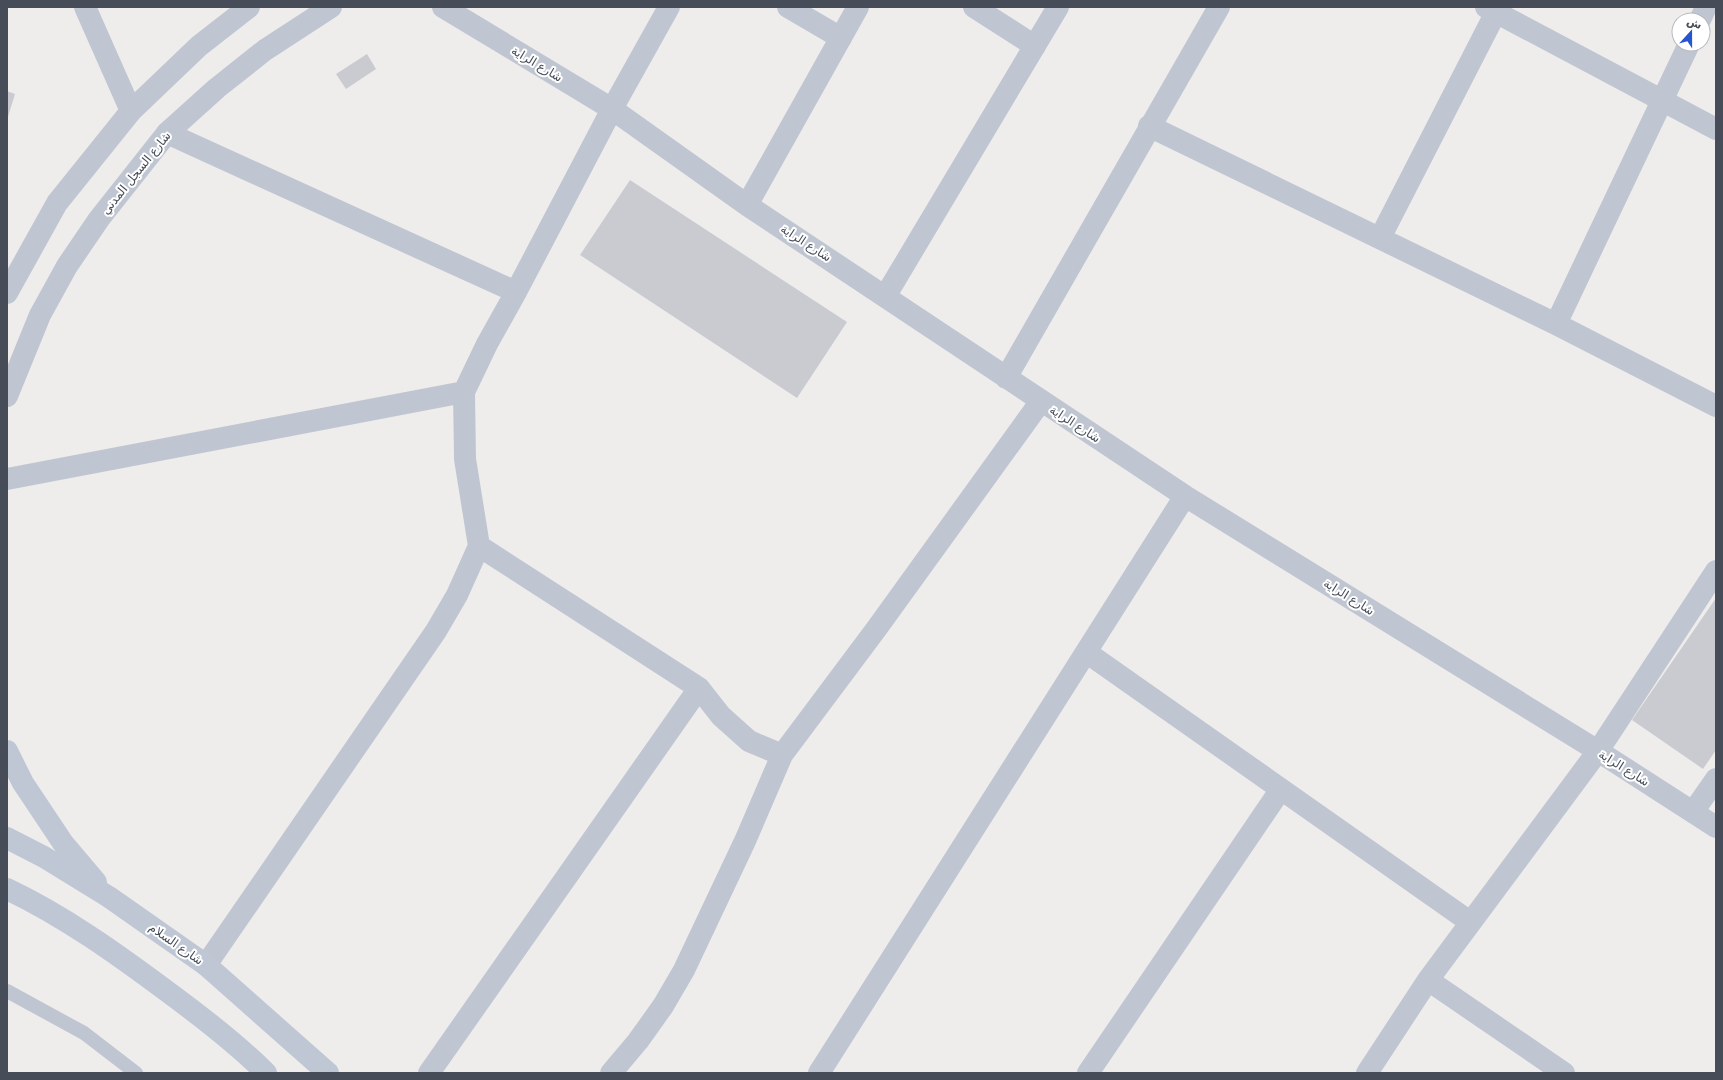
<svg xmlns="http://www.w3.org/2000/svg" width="1723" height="1080" font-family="'DejaVu Sans',Cairo,sans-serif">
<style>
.building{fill:#cacbd1}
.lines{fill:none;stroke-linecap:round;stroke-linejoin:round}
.service{stroke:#c0c6d1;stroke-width:14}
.minor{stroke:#c0c6d1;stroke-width:22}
.tertiary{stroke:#c0c6d1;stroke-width:22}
.secondary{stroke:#c0c7d4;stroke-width:22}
.labels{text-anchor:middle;stroke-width:4;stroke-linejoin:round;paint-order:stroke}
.street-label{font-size:12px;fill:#464d58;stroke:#fff}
</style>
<rect width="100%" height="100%" fill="#efedec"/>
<!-- building -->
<path class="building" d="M367 54 376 69 346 89 336 74Z
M7 91 15 94 7 120Z
M630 180 847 322 797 398 580 255Z
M1716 598V750L1703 769 1632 720Z"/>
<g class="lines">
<!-- service -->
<path class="service" d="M7 991 84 1033 136 1073"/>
<!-- minor -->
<path class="minor" d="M85 7 131 111
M443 7 612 109 747 205 1185 496 1598 751 1716 827
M788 7 841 38
M974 7 1035 46
M1486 7 1716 129
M1700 20 1706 7
M1149 126 1556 324 1716 406
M167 133 516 292
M747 205 858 7
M1380 238 1496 12
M886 295 1058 7
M1556 324 1689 44
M1006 378 1219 7
M7 479 464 392
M479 546 699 688 721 716 749 741 782 755
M1086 652 1470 922
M1693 812 1716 779
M206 965 436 631 457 595 479 546 465 459 464 392 487 344 516 292 612 109 669 7
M1428 980 1564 1073
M429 1073 699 688
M611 1073 638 1041 663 1006 684 970 745 841 782 755 877 628 1041 401
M819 1073 1185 496
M1088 1073 1281 789
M1367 1073 1428 980 1598 751 1716 571"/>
<!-- tertiary -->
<path class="tertiary" d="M7 293 57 203 131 111 199 46 249 7
M7 396 40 315 67 266 99 219 167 133 217 88 265 50 331 7"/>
<!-- secondary -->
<path class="secondary" d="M7 751 23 783 63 843 96 882
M7 838 44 857 109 897 206 965 328 1073
M7 889C64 916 117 954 168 992 202 1017 236 1043 266 1073"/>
</g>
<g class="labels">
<!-- street labels -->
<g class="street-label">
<text transform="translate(537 64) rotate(31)" y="4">شارع الراية</text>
<text transform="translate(136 173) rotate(-51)" y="4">شارع السجل المدني</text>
<text transform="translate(806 243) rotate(33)" y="4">شارع الراية</text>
<text transform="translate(1075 424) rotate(33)" y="4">شارع الراية</text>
<text transform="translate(1349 597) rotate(32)" y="4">شارع الراية</text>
<text transform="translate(1624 768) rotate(32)" y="4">شارع الراية</text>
<text transform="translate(176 944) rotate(35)" y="4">شارع السلام</text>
</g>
</g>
<!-- border -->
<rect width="1723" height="1080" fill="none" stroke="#464d58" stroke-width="16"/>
<!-- north arrow -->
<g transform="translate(1691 32) rotate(21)"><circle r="19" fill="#ffffff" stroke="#b5b8bc"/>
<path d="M0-3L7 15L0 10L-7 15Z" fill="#2655cf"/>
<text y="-6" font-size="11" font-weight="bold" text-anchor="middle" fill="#464d58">ش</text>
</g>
</svg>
